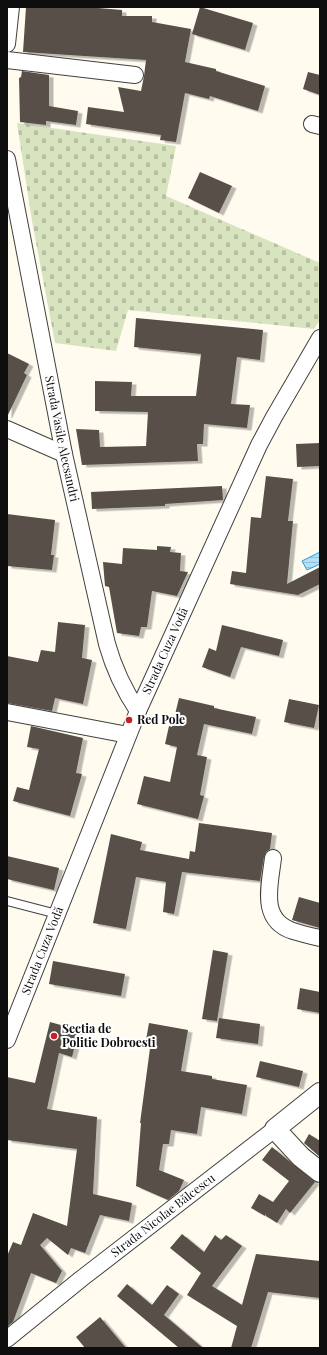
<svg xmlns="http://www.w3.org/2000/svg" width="327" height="1355" font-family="'Playfair Display',serif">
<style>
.cemetery{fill:url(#cemetery-stones)}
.water{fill:url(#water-rules);stroke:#3498d5}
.building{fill:#584f4a;filter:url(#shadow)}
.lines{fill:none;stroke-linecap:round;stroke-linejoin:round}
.service-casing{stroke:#414141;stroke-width:10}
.minor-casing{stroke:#414141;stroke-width:18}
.tertiary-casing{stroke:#414141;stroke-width:22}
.service{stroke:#fff;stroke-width:8}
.minor{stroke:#fff;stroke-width:16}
.tertiary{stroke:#fff;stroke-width:20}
.poi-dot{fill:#c71e29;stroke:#fff;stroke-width:1.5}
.labels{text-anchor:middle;stroke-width:4;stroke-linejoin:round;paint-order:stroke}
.street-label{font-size:12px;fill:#0e0e0e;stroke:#fff}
.poi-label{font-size:12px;font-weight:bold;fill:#0e0e0e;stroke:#fff;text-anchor:start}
</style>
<defs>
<pattern id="cemetery-stones" width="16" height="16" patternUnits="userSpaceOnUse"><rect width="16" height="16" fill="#d8e3bf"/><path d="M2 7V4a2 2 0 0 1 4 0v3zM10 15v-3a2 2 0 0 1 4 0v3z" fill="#b8c2a3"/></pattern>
<pattern id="water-rules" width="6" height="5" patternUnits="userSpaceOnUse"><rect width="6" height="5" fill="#b1e0fa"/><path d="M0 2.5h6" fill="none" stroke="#97bfd5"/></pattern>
<filter id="shadow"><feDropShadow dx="4.5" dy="2.5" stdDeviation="0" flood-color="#0004"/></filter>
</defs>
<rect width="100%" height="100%" fill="#fffcef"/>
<!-- cemetery -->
<path class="cemetery" d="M17 123 176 146 166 196 320 263V320L314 329 128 310 116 351 55 343 32 221Z"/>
<!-- water -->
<path class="water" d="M320 552V564L307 570 302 561Z"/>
<!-- building -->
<path class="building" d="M26 7H86L122 10V16H152V22L191 29 185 62 216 69V71L265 86 258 111 210 96 209 99 185 93 176 142 160 140 161 135 86 124 88 107 124 112 118 87 141 91 144 76 146 60 23 52Z
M200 7 253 23 245 50 192 34Z
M22 71 49 75V106L78 111 76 125 46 121V125L20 122 19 78 21 77Z
M308 72 320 75V95L303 89Z
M200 172 232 186 219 213 188 198Z
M136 318 263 330 260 360 237 357 231 404 250 405 247 428 204 424 203 444H197L198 461 82 465 76 429 99 430 100 447 146 446 148 412 95 411V381L132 382 131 396H196L201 354 134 347Z
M7 353 29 364 24 373 27 375 7 417Z
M320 443V466L297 467 296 444Z
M266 476 293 479 288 521H293L287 584 320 567V584L298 595 230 584 232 571 246 573 251 517 261 518Z
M222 486 223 500 165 504V506L92 509 91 492Z
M7 514 55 520 51 555H54L52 570 7 566Z
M157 546 171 547 170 552 181 553 180 571 188 572 177 596 152 591 147 627H141L139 636 117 633 109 587 105 586 103 562 122 564 123 548 157 550Z
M58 622 85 625 82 658 92 660 83 704 55 698 52 711 7 703V656L38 662 41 650 55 652Z
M222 625 283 640 279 656 241 647 230 677 202 667 209 648 216 651Z
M179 698 214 706V708L256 717 252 734 204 724 197 755 207 757 200 795 204 796 198 819 137 804 144 776 170 782 177 747 165 744 169 726 172 727Z
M289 699 319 705 314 728 284 722Z
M31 726 83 738 76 773 82 774 70 816 13 801 17 787 29 790 39 749 27 747Z
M199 823 272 833 270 849 266 852 264 857 260 881 182 872 174 914 163 912 166 882 136 877 126 929 93 923 111 834 142 842 140 850 189 859 190 851 195 852Z
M7 856 59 868 54 890 7 879Z
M299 897 320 903V928L292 920Z
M213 950 228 953 217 1021 202 1019Z
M53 961 125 974 121 996 49 984Z
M300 988 320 992V1013L297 1009Z
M219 1018 260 1024 258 1044 216 1038Z
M50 1022 79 1030 72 1057 59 1053 47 1109 97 1117 93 1194 132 1203 129 1221 100 1215 85 1253 71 1248 68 1255 47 1238 40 1245 62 1271 56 1283 31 1273 13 1322 7 1327V1256L13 1242 21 1245 33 1213 67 1226 77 1149 7 1140V1077L35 1083Z
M149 1023 188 1030 181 1071 212 1076V1079L247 1085 242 1114 201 1107 197 1134 171 1130 169 1144H163L159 1170 184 1180 179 1191 168 1200 136 1186 141 1123H140L151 1041 146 1040Z
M260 1061 303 1071 299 1087 256 1077Z
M309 1134 320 1141V1157L304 1143Z
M272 1147 315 1182 290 1213 286 1209 277 1223 266 1216V1214L265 1216 251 1208 259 1194 273 1202 289 1181 262 1160Z
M182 1234 204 1252 215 1235 221 1240 226 1235 242 1246 212 1286 242 1305 256 1254 320 1261V1298L268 1292 251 1348H231L237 1326 187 1295 201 1273 170 1248Z
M127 1284 152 1305 167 1285 179 1294 164 1315 203 1348H179L117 1296Z
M100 1317 126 1348H85L76 1337Z"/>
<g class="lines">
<defs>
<path id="service" d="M7 901 57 914"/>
<g id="minor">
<path d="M7 44 11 7"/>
<path d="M7 60 135 75"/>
<path d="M312 124 320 126"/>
<path id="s1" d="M7 159 64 454 107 644C114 669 124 690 138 711"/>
<path d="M7 429 64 454"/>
<path d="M7 712 128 735"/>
<path d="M273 858C270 885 259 920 293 931 302 934 311 936 320 938"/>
<path id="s2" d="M7 1040 138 711 259 445 274 417 320 338"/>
<path id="s3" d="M7 1339 81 1279 275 1129"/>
</g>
<path id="tertiary" d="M320 1093 275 1129 301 1157 320 1172"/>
</defs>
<!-- service casing -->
<use href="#service" class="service-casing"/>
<!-- minor casing -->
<use href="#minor" class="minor-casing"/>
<!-- tertiary casing -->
<use href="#tertiary" class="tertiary-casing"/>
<!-- service -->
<use href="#service" class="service"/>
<!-- minor -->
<use href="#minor" class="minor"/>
<!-- tertiary -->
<use href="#tertiary" class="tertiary"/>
</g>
<!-- markers -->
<g class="poi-dot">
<circle cx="129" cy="720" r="4"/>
<circle cx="54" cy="1036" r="4"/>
</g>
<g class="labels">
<!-- street labels -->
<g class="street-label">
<text dy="4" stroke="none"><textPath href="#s1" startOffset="285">Strada Vasile Alecsandri</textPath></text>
<text dy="4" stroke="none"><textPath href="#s2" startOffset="420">Strada Cuza Vodă</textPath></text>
<text dy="4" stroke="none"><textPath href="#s2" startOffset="96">Strada Cuza Vodă</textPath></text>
<text dy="4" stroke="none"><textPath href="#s3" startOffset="199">Strada Nicolae Bălcescu</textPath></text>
</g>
<!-- poi labels -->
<g class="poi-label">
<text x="137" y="724">Red Pole</text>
<text x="62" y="1033">Sectia de<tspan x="62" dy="14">Politie Dobroesti</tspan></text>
</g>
</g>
<!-- border -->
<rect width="327" height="1355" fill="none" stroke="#0e0e0e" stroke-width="16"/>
</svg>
